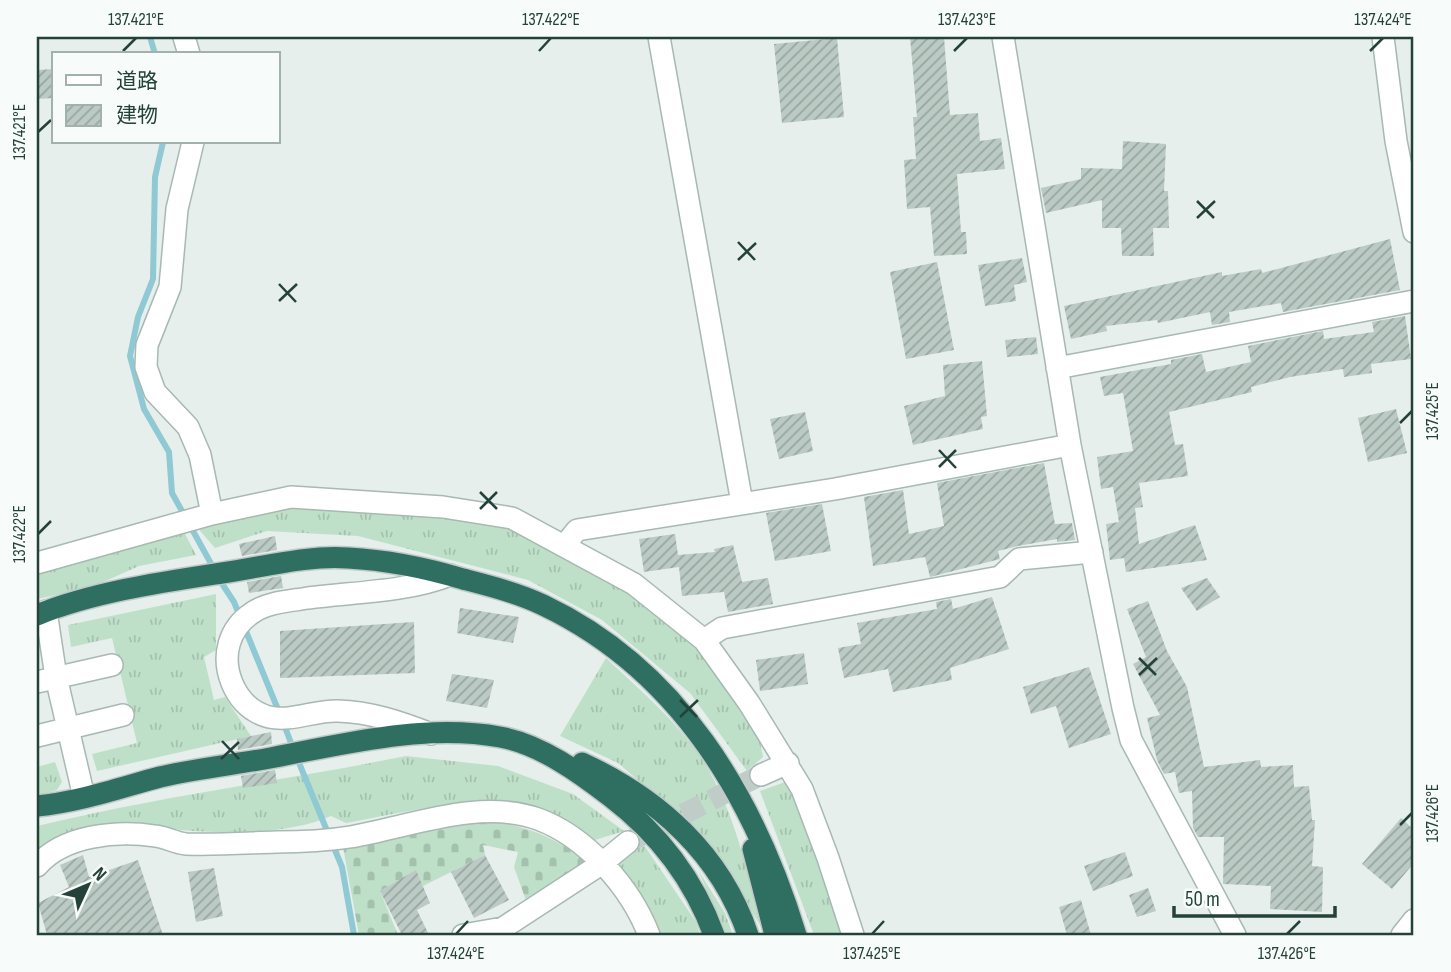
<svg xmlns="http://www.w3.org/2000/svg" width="1451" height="972" font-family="'Sofia Sans Condensed','Noto Sans JP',sans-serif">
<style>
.grass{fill:url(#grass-tufts)}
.cemetery{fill:url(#cemetery-stones)}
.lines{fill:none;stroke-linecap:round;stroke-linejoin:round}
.stream{stroke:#8ec9d4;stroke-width:6}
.building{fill:url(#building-hatch)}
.minor-tunnel{stroke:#bfccc8;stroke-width:21;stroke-dasharray:21 10;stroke-linecap:butt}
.minor-casing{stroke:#a8b8b2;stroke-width:24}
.highway-casing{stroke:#c2cac8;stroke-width:24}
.minor{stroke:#fff;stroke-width:21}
.highway{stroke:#2f6f62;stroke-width:21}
.ticks{fill:none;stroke:#24423a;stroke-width:2.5}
.neatline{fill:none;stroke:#24423a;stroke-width:2.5}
.ticks-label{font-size:18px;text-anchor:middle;fill:#24423a}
</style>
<defs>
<pattern id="grass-tufts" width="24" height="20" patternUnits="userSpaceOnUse" patternTransform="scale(1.75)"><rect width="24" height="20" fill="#bfe0c8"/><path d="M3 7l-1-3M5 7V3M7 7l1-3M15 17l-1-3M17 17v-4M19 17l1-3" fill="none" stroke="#a4c1ad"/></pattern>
<pattern id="cemetery-stones" width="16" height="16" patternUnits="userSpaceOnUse" patternTransform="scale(1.75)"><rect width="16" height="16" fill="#bfe0c8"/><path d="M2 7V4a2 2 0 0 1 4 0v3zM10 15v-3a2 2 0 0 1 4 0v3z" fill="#a4c1ad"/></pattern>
<pattern id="building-hatch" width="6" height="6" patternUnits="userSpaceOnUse" patternTransform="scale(1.75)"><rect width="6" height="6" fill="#bbcac4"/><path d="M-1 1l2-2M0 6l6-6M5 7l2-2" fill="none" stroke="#98a6a0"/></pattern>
</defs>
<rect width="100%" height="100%" fill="#e6efeb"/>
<!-- grass -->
<path class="grass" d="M287 507 394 511 522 530 622 585 689 641 719 674 758 732 763 757 747 771 690 693 602 620 528 580 358 536 267 531 215 548 196 526Z
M183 530 196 555 139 566 90 588 37 599V572Z
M216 594V650L204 657 214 700 225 697 251 736 97 771 92 754 137 743 112 638 71 647 68 625Z
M606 658C636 686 667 713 692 745 731 796 746 864 760 925L717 853 688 823 618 763 560 736Z
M406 756 498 766 573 794 624 831 595 840C521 779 432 808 346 823L331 816C291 834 226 834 181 830 163 828 141 821 122 823 92 827 64 844 37 856V826C159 796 283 781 406 756Z
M55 762 62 782 57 790 37 796V767Z
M788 781 825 868 844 935H814L760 791Z
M642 842 696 922 700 935H659L615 866Z
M698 870 725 913 733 935H727Z"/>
<!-- cemetery -->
<path class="cemetery" d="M476 819C518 823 554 835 587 862L528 906 514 867 518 852 483 845 485 855 423 886 416 871 380 891 398 935H359L343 847Z"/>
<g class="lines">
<!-- stream -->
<path class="stream" d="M150 37 155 54
M163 142 155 177 153 279 138 317 130 356 144 409 169 452 172 493 214 569
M219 579 234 602 279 712
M283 722 293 748
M297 758 342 867 354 935"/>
</g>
<!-- building -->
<path class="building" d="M910 37H944L950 115 978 113 980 141 1001 138 1005 169 957 174 961 232H966L967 254 934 256 930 207 907 209 904 160 916 159 913 117H917Z
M837 38 844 117 782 123 774 44Z
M54 69V98L37 99V70Z
M1123 141 1166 144 1164 191H1168L1169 228H1153L1154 256H1122L1121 228H1102V200L1046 213 1041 188 1081 179V168L1122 169Z
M1390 239 1400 290 1283 312 1281 303 1229 312 1230 322 1212 325 1210 312 1158 323 1157 320 1106 326 1107 331 1071 339 1064 306 1222 272V276L1261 269 1262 273Z
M1022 258 1027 282 1014 285 1016 301 985 306 978 265Z
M937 262 954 350 906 359 890 272Z
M1405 316 1411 359 1371 364 1372 373 1344 377 1343 369 1290 377 1251 387 1252 392 1169 412 1175 445 1183 444 1188 476 1139 483 1143 507 1135 508 1139 544 1195 525 1207 560 1126 572 1124 558 1110 560 1106 524 1119 522 1113 487 1101 489 1097 457 1133 451 1123 393 1104 396 1100 377 1171 364V360L1202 354 1206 372 1251 362 1248 346 1323 331 1324 339 1374 332 1372 322Z
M1036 337 1038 354 1007 357 1005 340Z
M982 361 987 416 981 417 983 429 913 445 904 406 945 396 943 365Z
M1396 409 1407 453 1368 462 1358 418Z
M805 412 813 451 779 459 770 419Z
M1044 463 1055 524 1072 523 1075 540 1057 542V539L1018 546 998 551 1000 559 930 577 925 557 873 566 864 497 903 490 909 534 944 526 937 483Z
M822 504 831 551 775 561 766 513Z
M675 534 678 555 715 552 714 549 733 545 742 582 768 578 773 604 728 612 724 592 682 596 679 567 644 572 639 539Z
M275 536 277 550 242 556 239 544Z
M281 576 283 588 249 593 247 582Z
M1207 578 1220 597 1197 611 1181 588Z
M992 597 1009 649 950 668 952 680 893 692 888 669 844 678 838 648 861 644 857 623 937 609 936 602 951 599 953 609Z
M1148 601 1167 651 1187 687 1204 767 1260 760 1261 767 1293 765 1294 787 1309 786 1312 820H1315L1312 866 1323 867 1322 912 1270 909 1271 886 1223 884 1224 837H1198L1193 828 1192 791 1179 793 1175 772 1164 774 1157 760 1147 718 1160 715 1133 664 1146 657 1127 609Z
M460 608 519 617 513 643 457 633Z
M414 622 415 673 280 678V631Z
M804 653 808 684 760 691 756 660Z
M1089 667 1111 734 1069 748 1056 706 1031 714 1023 687Z
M452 674 494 680 487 708 446 701Z
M271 732 272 744 238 750 237 739Z
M275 770 277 783 243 788 241 776Z
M1401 818 1414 830V863L1392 889 1362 864Z
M1125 852 1133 876 1093 891 1084 866Z
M83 855 89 877 138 860 163 935H47L38 903 69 887 60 865Z
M485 855 509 900 474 918 451 872Z
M214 868 223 916 196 922 188 872Z
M416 870 430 903 417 910 429 935H402L380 891Z
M1148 888 1156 911 1137 917 1129 895Z
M1081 900 1091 935H1067L1059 907Z"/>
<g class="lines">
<!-- minor-tunnel -->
<path class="minor-tunnel" d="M628 842 761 775"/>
<defs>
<path id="minor" d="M184 37 189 54
M659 37 742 503
M1003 37 1070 445 1123 708 1131 740 1235 935
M1383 37 1396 141 1414 232
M193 142 177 209 170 287 147 345 146 367 155 392 188 427 200 455 212 514
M1057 368 1414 301
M564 546 577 530 835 489 1070 445
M37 563 212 514 291 497 443 507 512 518 634 584 704 640 749 703 802 789 828 858 853 935
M46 611 56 677 84 797
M704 640 722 628 1000 577 1019 559 1092 552
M37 682 112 665
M431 734C400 722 371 712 338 711 315 710 292 722 269 717 251 712 239 700 232 683 221 656 229 628 252 613 267 602 291 601 308 598 355 592 407 592 450 575
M37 736 123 715
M761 775 788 763
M37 866C63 835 118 830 155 836 166 837 175 843 186 844 216 845 246 843 276 842 301 842 325 841 350 837 409 827 479 798 538 819 587 837 631 888 649 935
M463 935 503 928 601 864 628 842
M1402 935 1414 920"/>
<path id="highway" d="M37 615C93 592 163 582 222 573 264 567 307 555 348 558 387 560 426 568 463 579 490 586 518 593 543 605 678 669 754 797 796 935
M582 763C658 798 721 854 748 935
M37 806C79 802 119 788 160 777 194 769 230 765 265 759 340 745 423 723 500 737 540 744 580 773 611 797 658 833 694 880 714 935
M753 849 775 935"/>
</defs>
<!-- minor casing -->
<use href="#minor" class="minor-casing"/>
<!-- highway casing -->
<use href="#highway" class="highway-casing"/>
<!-- minor -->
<use href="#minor" class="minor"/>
<!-- highway -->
<use href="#highway" class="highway"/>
</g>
<!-- ticks -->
<path class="ticks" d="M123 51 136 38M539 51 551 38M954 51 967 38M1370 51 1383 38M38 132 51 120M1197 201 1214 218M1197 218 1215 201M738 242 755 260M738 260 756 243M279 284 296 302M279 301 297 284M1400 423 1412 411M939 450 956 468M939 467 956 450M480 492 497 509M480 509 497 492M38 534 51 521M1139 658 1156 675M1139 675 1157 658M680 700 697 717M680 717 698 700M222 741 239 759M221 759 239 742M1400 825 1412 813M456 934 468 921M872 934 884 921M1287 934 1300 921"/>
<!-- border -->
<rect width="1451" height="972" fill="none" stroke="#f7fbf9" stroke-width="77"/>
<!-- legend -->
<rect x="52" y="52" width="228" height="91" fill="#f7fbf9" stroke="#a3b1ad" stroke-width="2"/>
<rect x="66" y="75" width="35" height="10" fill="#ffffff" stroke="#a3b1ad" stroke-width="2"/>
<text x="116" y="88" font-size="21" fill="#24423a">道路</text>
<rect x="66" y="105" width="35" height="21" fill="url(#building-hatch)" stroke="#a3b1ad" stroke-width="2"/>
<text x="116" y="122" font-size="21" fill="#24423a">建物</text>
<!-- north arrow -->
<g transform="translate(88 885) rotate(46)" stroke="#f7fbf9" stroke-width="5" paint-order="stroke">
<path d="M0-5L12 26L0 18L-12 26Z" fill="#24423a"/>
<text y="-10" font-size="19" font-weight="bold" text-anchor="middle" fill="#24423a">N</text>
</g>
<!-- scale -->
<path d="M1174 906v10h161v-10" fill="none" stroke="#24423a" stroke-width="3.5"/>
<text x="1185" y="906" font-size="21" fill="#24423a" stroke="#f7fbf9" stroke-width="5" paint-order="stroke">50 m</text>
<rect x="38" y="38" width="1374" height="896" class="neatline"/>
<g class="ticks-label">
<text x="136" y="25">137.421°E</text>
<text x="551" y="25">137.422°E</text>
<text x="967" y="25">137.423°E</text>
<text x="1383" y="25">137.424°E</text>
<text transform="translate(19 132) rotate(-90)" y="6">137.421°E</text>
<text transform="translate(1432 411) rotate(-90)" y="6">137.425°E</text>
<text transform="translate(19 534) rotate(-90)" y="6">137.422°E</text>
<text transform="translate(1432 813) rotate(-90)" y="6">137.426°E</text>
<text x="456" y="959">137.424°E</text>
<text x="872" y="959">137.425°E</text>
<text x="1287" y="959">137.426°E</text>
</g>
</svg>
